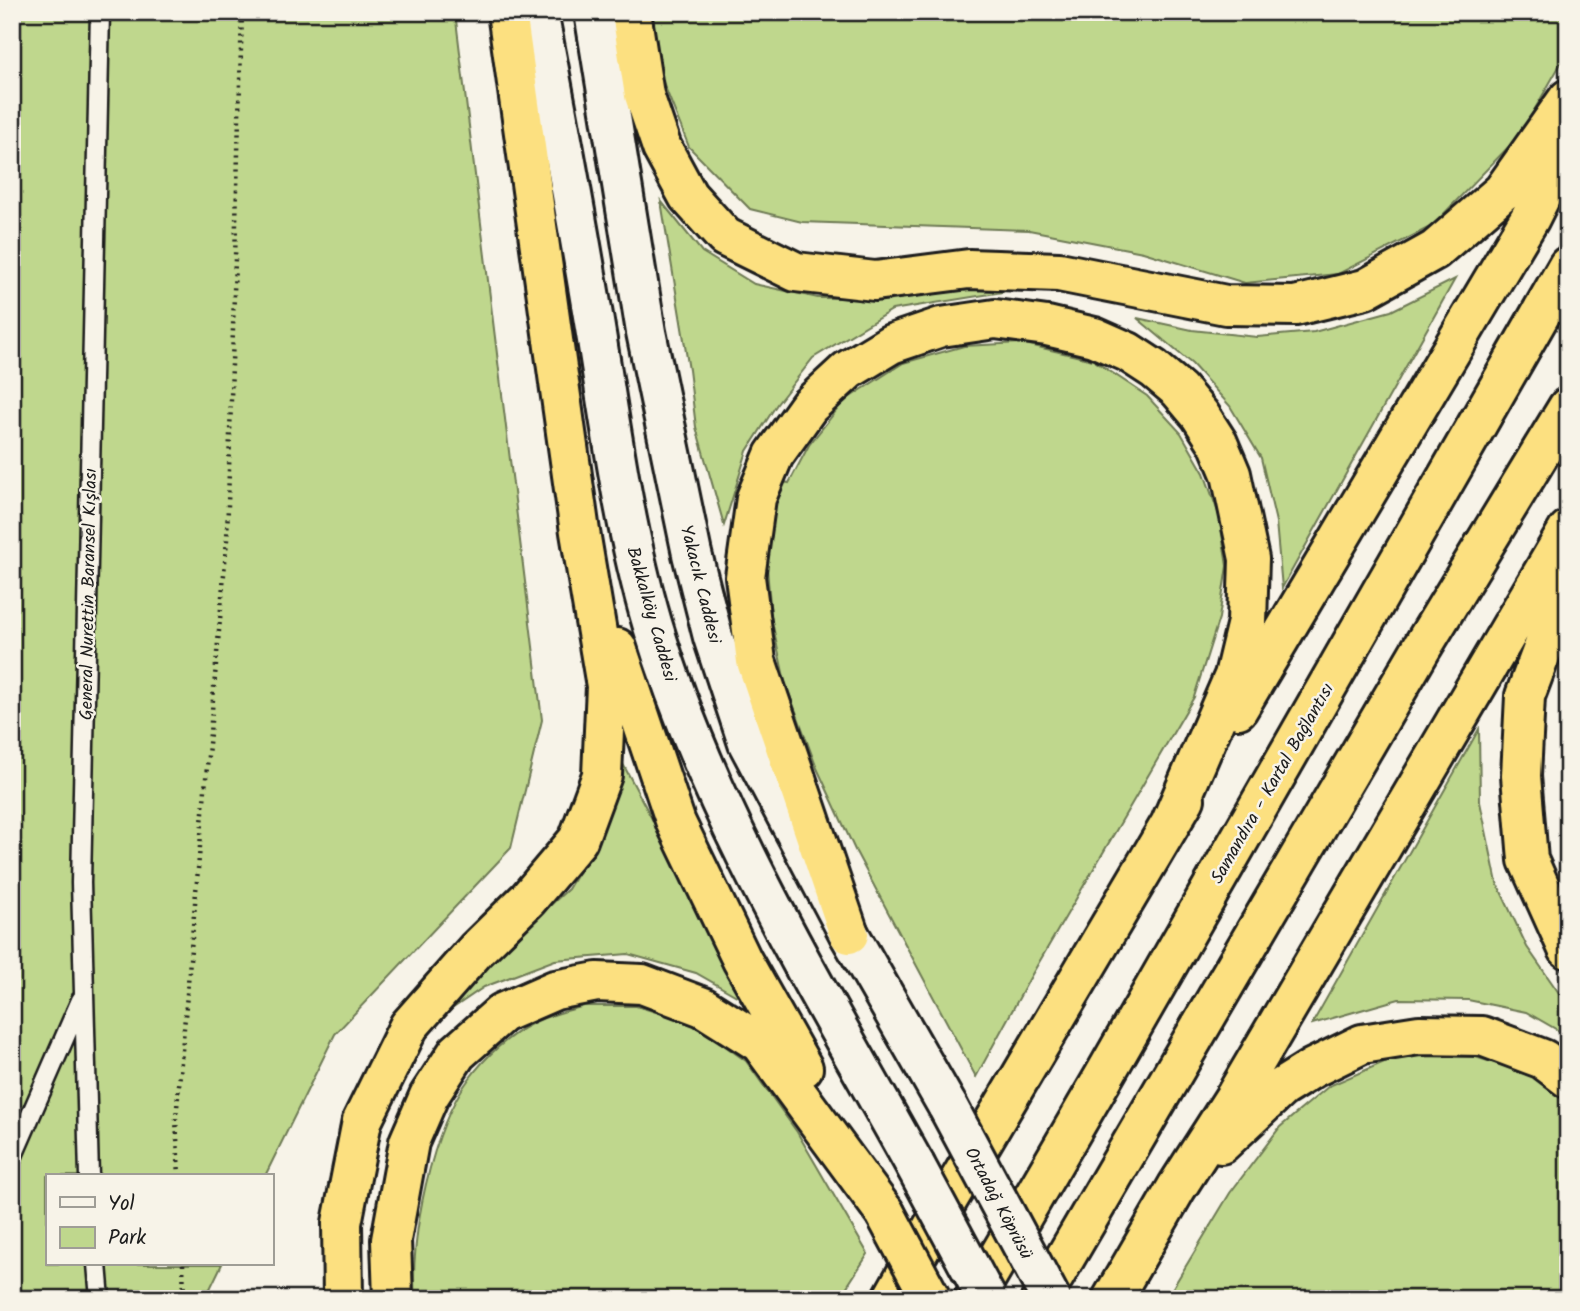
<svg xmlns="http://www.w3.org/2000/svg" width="1580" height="1311" font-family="Kalam,sans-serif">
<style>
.green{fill:#bfd78d;stroke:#6e7a54;stroke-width:2}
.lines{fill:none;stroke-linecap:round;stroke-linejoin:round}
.lane-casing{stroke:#1c1c1c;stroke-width:23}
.secondary-casing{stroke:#1c1c1c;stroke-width:44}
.highway-casing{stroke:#1c1c1c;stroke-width:44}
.path{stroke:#1c1c1c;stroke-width:4.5;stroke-dasharray:2 5;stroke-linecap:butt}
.lane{stroke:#f7f3e8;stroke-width:18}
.secondary{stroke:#f7f3e8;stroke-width:38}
.highway{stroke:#fce080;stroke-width:38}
.secondary-bridge-casing{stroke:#1c1c1c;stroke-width:44;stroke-linecap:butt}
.highway-bridge-casing{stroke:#1c1c1c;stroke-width:44;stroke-linecap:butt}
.secondary-bridge{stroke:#f7f3e8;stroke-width:38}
.highway-bridge{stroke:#fce080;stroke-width:38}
.labels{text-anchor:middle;stroke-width:5;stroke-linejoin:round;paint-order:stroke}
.street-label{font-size:18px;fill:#1c1c1c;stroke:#f7f3e8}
</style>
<rect width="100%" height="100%" fill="#f7f3e8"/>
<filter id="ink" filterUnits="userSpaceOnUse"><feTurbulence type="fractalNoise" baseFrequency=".0143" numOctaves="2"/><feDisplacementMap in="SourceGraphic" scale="14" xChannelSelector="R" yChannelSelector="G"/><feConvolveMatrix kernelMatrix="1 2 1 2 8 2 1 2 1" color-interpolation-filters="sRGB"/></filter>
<g filter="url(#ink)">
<!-- green -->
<path class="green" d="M12 12H455L542 720 511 848 335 1034 265 1176H47V1264H222L205 1299H12Z
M649 12H1568V51L1520 135 1432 226 1338 274 1245 283 1143 252 1029 230 802 222 750 209 689 147 659 72Z
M661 201 702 252 754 284 818 298H887L1002 282 1003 292 892 310 813 358 777 404 747 451 724 525 696 427 689 370Z
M1455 279 1282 588 1276 522 1261 458 1230 406 1192 364 1137 318 1192 330 1257 337 1314 332 1391 311Z
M1021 343 1093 360 1147 396 1181 433 1204 473 1219 515 1227 566 1219 618 1194 697 1031 976 976 1077 855 850 816 766 785 682 771 617 765 543 779 481 789 483 809 445 844 401 903 363 964 346Z
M1479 729 1480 802 1497 883 1527 947 1568 1006V1036L1526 1012 1468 1000 1399 999 1312 1024Z
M623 764 749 1003 696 973 628 954 555 960 484 987 443 1015 477 973 568 889 598 839Z
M584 1006H636L693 1023 746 1061 797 1132 868 1254 839 1299H415C409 1238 432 1128 469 1079 485 1057 509 1035 533 1023 548 1015 568 1011 584 1006Z
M1469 1055 1536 1076 1568 1105V1299H1166L1230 1193 1280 1127 1329 1086 1398 1056Z"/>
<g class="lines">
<defs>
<path id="lane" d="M12 1158 81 1000
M89 1176 81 883 100 12
M97 1264 100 1299"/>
<path id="secondary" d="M538 12C559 121 579 230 597 340 612 435 625 531 652 623 710 816 818 990 915 1165
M594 12 646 332 692 554 713 637 748 743 849 934 948 1107"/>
<path id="highway" d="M631 12 644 95 662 148 688 196 725 237 796 272 875 281 969 269 1059 272 1226 305 1295 306 1365 289 1435 250 1503 191 1568 99
M1568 582 1525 696 1521 776 1528 860 1568 949
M617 648 676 823 742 960 803 1068
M1238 709 1530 218 1568 142
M849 934 756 661 745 577 756 498 774 455 809 406 848 370 891 344 941 327 995 319 1047 326 1094 337 1128 352 1154 369 1179 390 1200 415 1218 443 1231 474 1249 559 1247 622 1234 676 1171 822
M1221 1144 1281 1088 1313 1068 1362 1044 1419 1035 1482 1036 1543 1059 1568 1078
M343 1299 342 1223 362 1121 409 1026 476 950 528 899 578 840 602 775 606 686 580 532 507 12
M393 1299 391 1240 409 1142 429 1096 457 1053 502 1013 555 990 597 982 642 984 703 1007 760 1043 885 1213
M892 1299 949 1198 1185 799
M974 1299 1104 1076 1568 266
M1041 1299 1421 649 1568 407
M1112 1299 1177 1187 1236 1095 1568 530"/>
</defs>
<!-- lane casing -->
<use href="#lane" class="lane-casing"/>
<!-- secondary casing -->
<use href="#secondary" class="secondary-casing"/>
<!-- highway casing -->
<use href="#highway" class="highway-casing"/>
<!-- path -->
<path class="path" d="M179 1176 176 1119 227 540 242 12
M183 1264 184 1299"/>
<!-- lane -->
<use href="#lane" class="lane"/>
<!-- secondary -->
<use href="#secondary" class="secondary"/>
<!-- highway -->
<use href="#highway" class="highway"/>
<defs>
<path id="secondary-bridge" d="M948 1107 1051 1299
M915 1165 987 1299"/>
<path id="highway-bridge" d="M885 1213 931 1299"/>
</defs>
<!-- secondary-bridge casing -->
<use href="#secondary-bridge" class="secondary-bridge-casing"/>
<!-- highway-bridge casing -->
<use href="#highway-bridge" class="highway-bridge-casing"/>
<!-- secondary-bridge -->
<use href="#secondary-bridge" class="secondary-bridge"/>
<!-- highway-bridge -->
<use href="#highway-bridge" class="highway-bridge"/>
</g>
</g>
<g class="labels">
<!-- street labels -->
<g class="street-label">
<text transform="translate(701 584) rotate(76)" y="6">Yakacık Caddesi</text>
<text transform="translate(88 594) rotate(-89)" y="6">General Nurettin Baransel Kışlası</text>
<text transform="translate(652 614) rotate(74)" y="6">Bakkalköy Caddesi</text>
<text transform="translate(1272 783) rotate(-60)" y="6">Samandıra - Kartal Bağlantısı</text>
<text transform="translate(999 1203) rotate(62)" y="6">Ortadağ Köprüsü</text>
</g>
</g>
<!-- margin -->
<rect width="1580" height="1311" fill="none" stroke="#f7f3e8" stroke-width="42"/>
<rect x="21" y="21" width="1538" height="1269" fill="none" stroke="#1c1c1c" stroke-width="2.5" filter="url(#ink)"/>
<!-- legend -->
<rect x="46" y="1174" width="228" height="91" fill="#f7f3e8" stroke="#9f9d96" stroke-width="2"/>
<rect x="60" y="1197" width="35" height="10" fill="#f7f3e8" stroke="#9f9d96" stroke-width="2"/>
<text x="108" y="1210" font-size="21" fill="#1c1c1c">Yol</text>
<rect x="60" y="1227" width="35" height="21" fill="#bfd78d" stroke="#9f9d96" stroke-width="2"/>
<text x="108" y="1244" font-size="21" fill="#1c1c1c">Park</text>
</svg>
